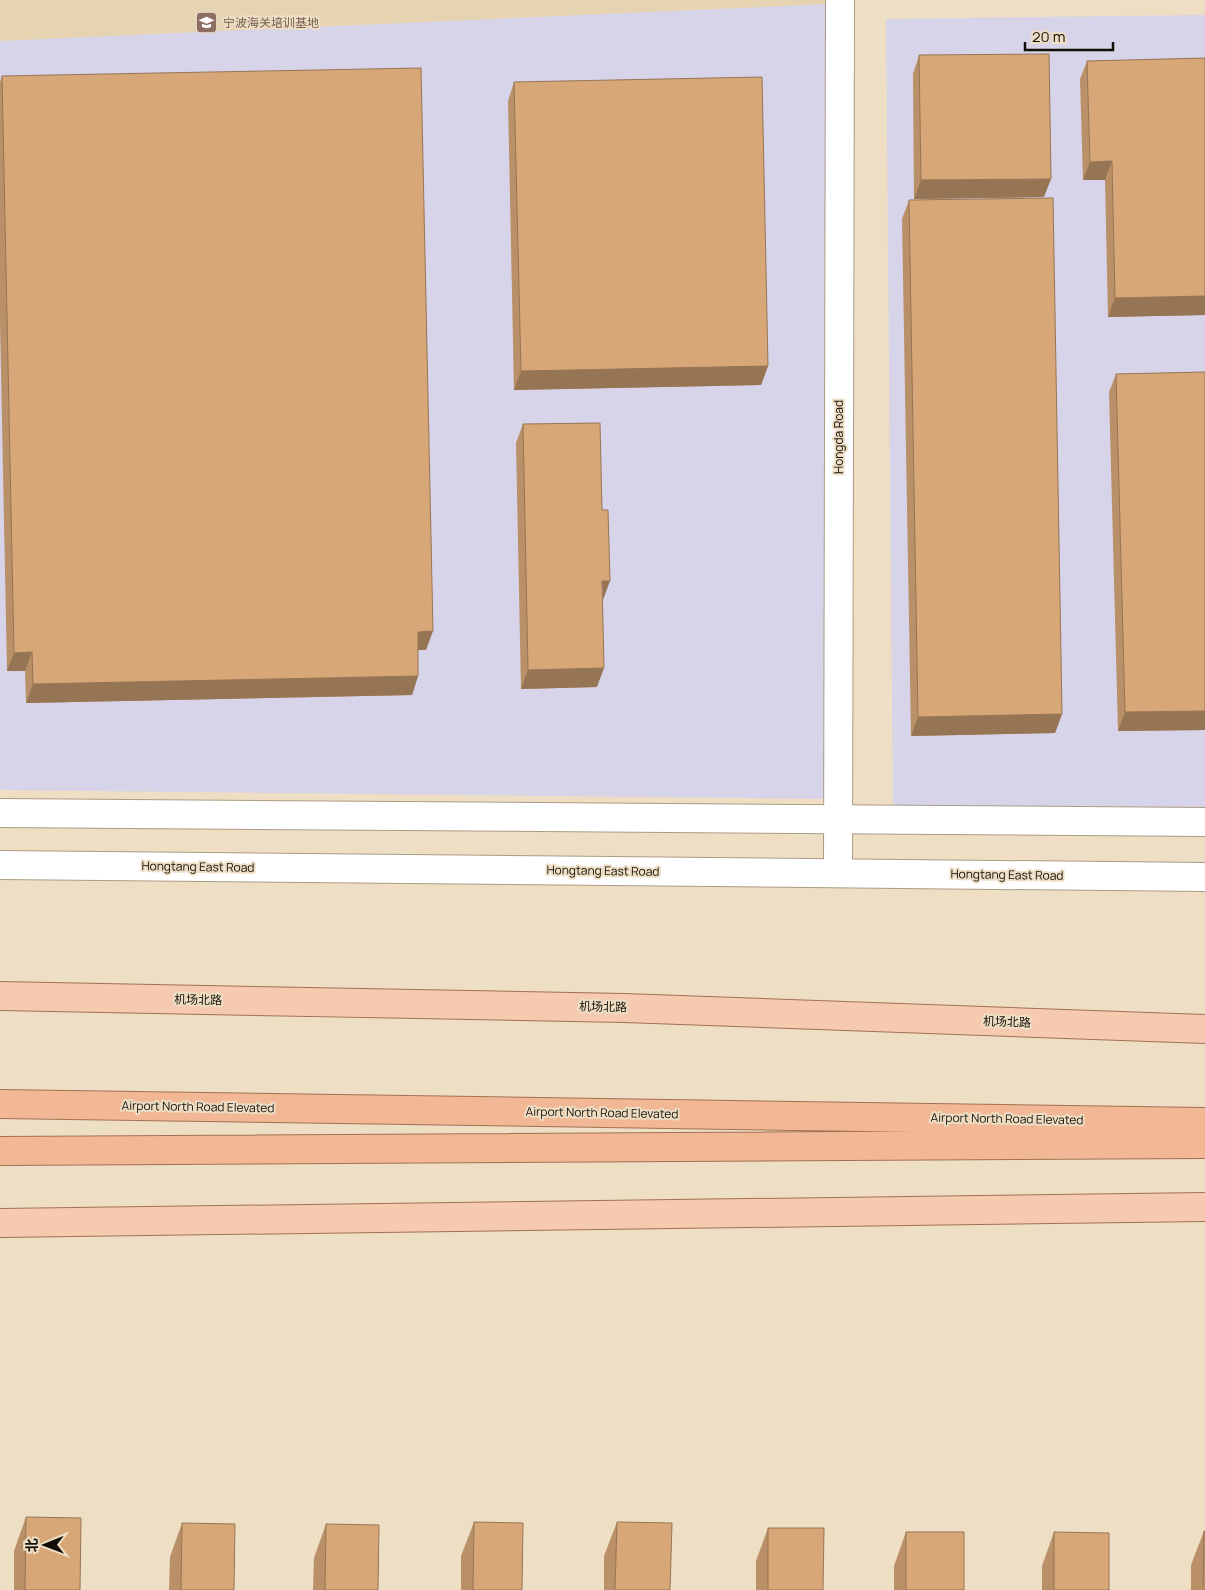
<svg xmlns="http://www.w3.org/2000/svg" width="1205" height="1590" font-family="Manrope,'Noto Sans SC',sans-serif">
<style>
.built{fill:#e5d3b2}
.industrial{fill:#d7d3e9}
.lines{fill:none;stroke-linecap:round;stroke-linejoin:round}
.minor-casing{stroke:#ab9c84;stroke-width:30}
.secondary-casing{stroke:#ab9c84;stroke-width:30}
.primary-casing{stroke:#a27153;stroke-width:30}
.trunk-casing{stroke:#a27153;stroke-width:30}
.minor{stroke:#fff;stroke-width:28}
.secondary{stroke:#fff;stroke-width:28}
.primary{stroke:#f5cab0;stroke-width:28}
.trunk{stroke:#f2b896;stroke-width:28}
.wall{fill:#b99067}
.shaded-wall{fill:#967554}
.building{fill:#d7a778;stroke:#967554}
.labels{text-anchor:middle;stroke-width:4;stroke-linejoin:round;paint-order:stroke}
.education-label{font-size:12px;fill:#785e54;stroke:#eddec4;text-anchor:start}
.street-label{font-size:12px;fill:#130e06;stroke:#eddec4}
</style>
<rect width="100%" height="100%" fill="#eddec4"/>
<!-- built -->
<path class="built" d="M0 0H829V4L0 41Z"/>
<!-- industrial -->
<path class="industrial" d="M829 4 826 799 0 790V41Z
M1205 15V814L893 813 886 19Z"/>
<g class="lines">
<defs>
<path id="minor" d="M838 873 840 0"/>
<path id="secondary" d="M0 813 1205 822
M0 865 1205 877"/>
<path id="primary" d="M0 996 624 1008 1205 1029
M0 1223 1205 1207"/>
<path id="trunk" d="M0 1104 1205 1122
M0 1151 1205 1144"/>
</defs>
<!-- minor casing -->
<use href="#minor" class="minor-casing"/>
<!-- secondary casing -->
<use href="#secondary" class="secondary-casing"/>
<!-- primary casing -->
<use href="#primary" class="primary-casing"/>
<!-- trunk casing -->
<use href="#trunk" class="trunk-casing"/>
<!-- minor -->
<use href="#minor" class="minor"/>
<!-- secondary -->
<use href="#secondary" class="secondary"/>
<!-- primary -->
<use href="#primary" class="primary"/>
<!-- trunk -->
<use href="#trunk" class="trunk"/>
</g>
<!-- wall -->
<path class="wall" d="M919 55 1044 197 914 199 913 74Z
M1205 58V315L1108 317 1105 180H1083L1080 79 1087 61Z
M2 76 426 650H418V676L412 695 26 703 25 671H7L0 322V82Z
M514 82 768 366 761 385 514 390 508 101Z
M909 200 1062 714 1055 733 911 736 902 219Z
M1116 374 1205 730 1118 731 1109 392Z
M523 424 603 600 597 687 521 689 516 443Z
M26 1517 80 1590H14V1551Z
M474 1522 522 1590H461V1556Z
M617 1522 670 1590H604V1556Z
M182 1523 234 1590H169L170 1557Z
M326 1524 378 1590H313L314 1558Z
M768 1528 823 1590H756V1561Z
M1204 1531 1205 1590H1191V1565Z
M906 1532 964 1590H894V1566Z
M1054 1532 1109 1590H1042V1566Z"/>
<!-- shaded-wall -->
<path class="shaded-wall" d="M1112 161 1105 180H1083L1090 162Z
M1051 179 1044 197 914 199 921 180Z
M1205 296V315L1108 317 1115 298Z
M768 366 761 385 514 390 521 371Z
M602 581H610L603 600Z
M433 631 426 650H411L418 632Z
M32 652 25 671H7L14 653Z
M604 668 597 687 521 689 528 670Z
M418 676 412 695 26 703 33 684Z
M1205 711V730L1118 731 1125 712Z
M1062 714 1055 733 911 736 918 717Z"/>
<!-- building -->
<path class="building" d="M1049 54 1051 179 921 180 919 55Z
M1205 58V296L1115 298 1112 161 1090 162 1087 61Z
M421 68 433 631 418 632V676L33 684 32 652 14 653 2 76Z
M762 77 768 366 521 371 514 82Z
M1053 198 1062 714 918 717 909 200Z
M1205 372V711L1125 712 1116 374Z
M600 423 602 510H608L610 581H602L604 668 528 670 523 424Z
M26 1517 81 1518 80 1590H25Z
M474 1522 523 1523 522 1590H473Z
M617 1522 672 1523 670 1590H615Z
M182 1523 235 1524 234 1590H181Z
M326 1524 379 1525 378 1590H325Z
M768 1528H824L823 1590H768Z
M1204 1531H1205V1590H1203Z
M906 1532H964V1590H906Z
M1054 1532 1109 1533V1590H1054Z"/>
<!-- icons -->
<defs>
<symbol id="university-square" viewBox="-11 -11 22 22"><rect x="-9" y="-9" width="18" height="18" rx="4" fill="#8d6e63" stroke="#eddec4"/><path d="M0-5L7-2L0 1L-7-2ZM-4 1L0 2.5L4 1V4Q0 6-4 4Z" fill="#fff"/></symbol>
</defs>
<g fill-rule="evenodd">
<use href="#university-square" x="194" y="10" width="25" height="25"/>
</g>
<g class="labels">
<!-- education labels -->
<g class="education-label">
<text x="223" y="27">宁波海关培训基地</text>
</g>
<!-- street labels -->
<g class="street-label">
<text transform="translate(839 437) rotate(-90)" y="4">Hongda Road</text>
<text transform="translate(198 867) rotate(1)" y="4">Hongtang East Road</text>
<text transform="translate(603 871) rotate(1)" y="4">Hongtang East Road</text>
<text transform="translate(1007 875) rotate(1)" y="4">Hongtang East Road</text>
<text transform="translate(198 1000) rotate(1)" y="4">机场北路</text>
<text transform="translate(603 1007) rotate(1)" y="4">机场北路</text>
<text transform="translate(1007 1022) rotate(2)" y="4">机场北路</text>
<text transform="translate(198 1107) rotate(1)" y="4">Airport North Road Elevated</text>
<text transform="translate(602 1113) rotate(1)" y="4">Airport North Road Elevated</text>
<text transform="translate(1007 1119) rotate(1)" y="4">Airport North Road Elevated</text>
</g>
</g>
<!-- north arrow -->
<g transform="translate(45 1545) rotate(269)" stroke="#eddec4" stroke-width="4" paint-order="stroke">
<path d="M0-4L9 19L0 12L-9 19Z" fill="#130e06"/>
<text y="-8" font-size="14" font-weight="bold" text-anchor="middle" fill="#130e06">北</text>
</g>
<!-- scale -->
<path d="M1025 42v8h88v-8" fill="none" stroke="#130e06" stroke-width="2.5"/>
<text x="1032" y="42" font-size="15" fill="#130e06" stroke="#eddec4" stroke-width="4" paint-order="stroke">20 m</text>
</svg>
